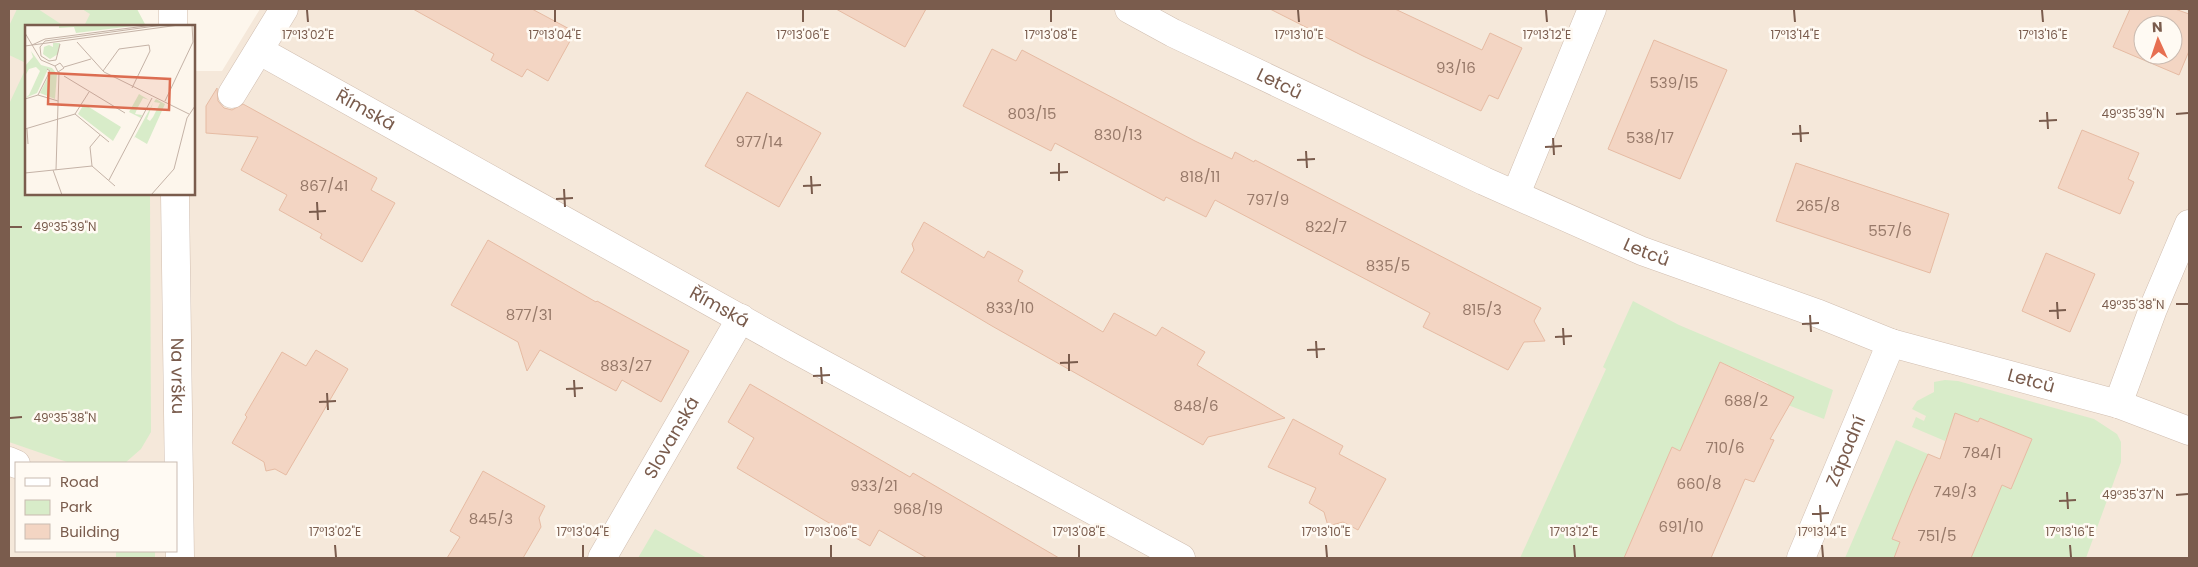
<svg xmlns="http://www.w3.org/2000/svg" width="2198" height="567" font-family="Poppins,sans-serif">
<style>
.residential{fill:#f5e8da;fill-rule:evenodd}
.green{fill:#d8ecc9}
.building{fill:#f3d5c3;stroke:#e6bba3;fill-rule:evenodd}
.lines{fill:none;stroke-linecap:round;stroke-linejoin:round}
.street-casing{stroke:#d1beb0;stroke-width:29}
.street{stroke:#fff;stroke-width:28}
.ticks{fill:none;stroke:#7a5c4d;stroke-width:2}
.labels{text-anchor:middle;stroke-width:5;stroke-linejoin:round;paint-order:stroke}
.number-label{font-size:15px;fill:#987a6a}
.street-label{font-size:18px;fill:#7a5c4d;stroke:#fffaf3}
.inset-road{fill:none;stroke:#c5b3a7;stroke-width:1}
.view{fill:#dc6d51;fill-opacity:0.15;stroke:#dc6d51;stroke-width:2.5}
.inset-edge{fill:none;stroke:#7a5c4d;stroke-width:2.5}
.ticks-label{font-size:12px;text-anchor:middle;fill:#7a5c4d;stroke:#fffaf3;stroke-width:5;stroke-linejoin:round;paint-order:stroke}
</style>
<rect width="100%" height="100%" fill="#fdf6ec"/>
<!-- residential -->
<path class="residential" d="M9 9H112L122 26H26V194H194V71H222L260 9H2189V558H9ZM2143 25H2173V55H2143ZM16 463H176V551H16Z"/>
<!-- green -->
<path class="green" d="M17 9H38L64 26H26V63L9 55V26Z
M82 9H137L146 26H84L90 14Z
M26 68V194H150L151 432 141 449 125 463H70L9 442V104Z
M1633 301 1679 325 1833 390 1824 419 1788 405 1767 385 1768 383 1720 362 1680 451 1672 447 1624 558H1520L1606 369 1603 367Z
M1945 380 1958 381 2094 419 2117 434 2121 442V462L2086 558H1971L2002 485 2011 488 2032 439 1980 418 1978 422 1956 414 1945 441 1912 427 1916 417 1924 421 1926 416 1912 409 1917 401 1934 392V382Z
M1896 440 1928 454 1892 539 1900 542 1894 558H1845Z
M655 529 707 558H638Z
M116 551H155V558H116Z"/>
<!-- building -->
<path class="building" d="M413 9H532L575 32 548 81 527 69 522 77 491 60 494 54Z
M836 9H926L905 47Z
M1270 9H1395L1482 50 1490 33 1522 48 1498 99 1489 95 1481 111 1363 56Z
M2130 9H2175L2189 14V51L2179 75 2113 47ZM2143 25H2173V55H2143Z
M1654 40 1727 70 1680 179 1608 149Z
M992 49 1016 61 1022 50 1195 141 1232 159 1235 152 1254 162 1255 160 1541 308 1534 321 1545 341 1524 342 1508 370 1423 327 1430 313 1215 200 1206 217 1166 197 1164 201 1055 143 1051 151 963 106Z
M217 88 218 101 224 108 232 110 243 104 377 178 371 190 395 203 362 262 320 238 322 234 279 210 287 195 241 170 258 137 206 133V106Z
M747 92 821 133 779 207 705 166Z
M2082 130 2139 153 2128 179 2134 182 2120 214 2058 188Z
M1796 163 1949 214 1930 273 1776 221Z
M924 222 984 258 988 251 1023 271 1018 281 1103 332 1114 313 1156 336 1162 327 1205 352 1197 365 1285 418 1208 437 1203 445 992 326 901 272 914 250 912 244Z
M488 240 596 302 597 301 689 351 661 402 622 380 616 391 540 350 527 371 518 342 451 305Z
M2046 253 2095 274 2070 332 2022 311Z
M316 350 348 369 286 475 275 469 266 471 264 462 232 443 247 417 245 415 282 352 306 366Z
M1720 362 1794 397 1770 439 1774 440 1754 482 1745 479 1711 558H1624L1672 447 1680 451Z
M750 384 910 477 913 473 1059 558H927L879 530 870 546 824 520 737 468 754 438 728 422Z
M1955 413 1978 422 1980 418 2032 439 2011 489 2002 485 1971 558H1894L1900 542 1892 539 1911 493 1928 454 1940 459Z
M1293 419 1343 446 1339 454 1386 479 1358 530 1343 522 1328 526 1324 512 1309 503 1316 488 1268 467Z
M483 471 545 506 539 518 541 527 523 558H447L460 537 450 531Z"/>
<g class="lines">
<defs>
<g id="street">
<path d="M173 9V26"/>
<path id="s1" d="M1129 9 1173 33 1484 181 1642 251 1819 314 1891 343 2118 404 2189 431"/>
<path id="s2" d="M260 51 793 348 1181 558"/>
<path d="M232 94 284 9"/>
<path id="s3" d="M175 194 180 558"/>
<path d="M1516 194 1592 9"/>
<path d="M2118 404 2153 309 2189 224"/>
<path d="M9 461 16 464"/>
<path id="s4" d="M602 558 741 318"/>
<path id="s5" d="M1801 558 1891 343"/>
</g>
</defs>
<!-- street casing -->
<use href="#street" class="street-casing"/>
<!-- street -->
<use href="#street" class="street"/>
</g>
<!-- ticks -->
<path class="ticks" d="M307 10 308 22M555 10V22M803 10V22M1051 10V22M1298 10 1299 22M1546 10 1547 22M1794 10 1795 22M2042 10 2043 22M2047 112 2048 129M2176 114 2188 113M2039 121 2057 120M1800 125 1801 142M1792 134 1809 133M1553 138 1554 155M1545 147 1562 146M1306 151 1307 168M1297 160 1315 159M1059 163V181M1050 173 1068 172M811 176 812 194M803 186 821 185M564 189 565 207M556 199 573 198M317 202 318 220M309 212 326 211M10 227H22M2057 302 2058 319M2176 304H2188M2049 311 2066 310M1810 315 1811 332M1802 324 1819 323M1563 328 1564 345M1555 337 1572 336M1316 341 1317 358M1307 350 1325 349M1069 354V371M1060 363 1078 362M821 367 822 384M813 376 830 375M574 380 575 397M566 389 583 388M327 393 328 410M319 402 336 401M10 418 22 417M2067 492 2068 509M2176 495 2188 494M2059 501 2076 500M1820 505 1821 522M1812 514 1829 513M335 545 336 557M583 545V557M831 545V557M1079 545V557M1326 545 1327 557M1574 545 1575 557M1822 545 1823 557M2070 545 2071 557"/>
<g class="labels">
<!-- number labels -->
<g class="number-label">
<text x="1456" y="73">93/16</text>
<text x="1674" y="88">539/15</text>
<text x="1032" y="119">803/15</text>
<text x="1118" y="140">830/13</text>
<text x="1650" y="143">538/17</text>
<text x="759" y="147">977/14</text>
<text x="1200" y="182">818/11</text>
<text x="324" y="191">867/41</text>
<text x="1268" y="205">797/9</text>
<text x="1818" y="211">265/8</text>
<text x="1326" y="232">822/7</text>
<text x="1890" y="236">557/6</text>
<text x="1388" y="271">835/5</text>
<text x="1010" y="313">833/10</text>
<text x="1482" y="315">815/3</text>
<text x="529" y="320">877/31</text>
<text x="626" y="371">883/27</text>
<text x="1746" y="406">688/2</text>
<text x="1196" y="411">848/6</text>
<text x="1725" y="453">710/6</text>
<text x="1982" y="458">784/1</text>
<text x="1699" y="489">660/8</text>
<text x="874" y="491">933/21</text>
<text x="1955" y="497">749/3</text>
<text x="918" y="514">968/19</text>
<text x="491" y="524">845/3</text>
<text x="1681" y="532">691/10</text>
<text x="1937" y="541">751/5</text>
</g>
<!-- street labels -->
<g class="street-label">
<text dy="6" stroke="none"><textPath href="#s1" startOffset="168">Letců</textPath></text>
<text dy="6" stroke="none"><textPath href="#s2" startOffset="121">Římská</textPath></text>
<text dy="6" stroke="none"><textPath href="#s1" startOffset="572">Letců</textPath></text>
<text dy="6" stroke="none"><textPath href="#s2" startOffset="526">Římská</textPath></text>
<text dy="6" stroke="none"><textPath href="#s3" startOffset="182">Na vršku</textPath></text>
<text dy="6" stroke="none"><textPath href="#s1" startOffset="978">Letců</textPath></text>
<text dy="6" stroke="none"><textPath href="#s4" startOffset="139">Slovanská</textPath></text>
<text dy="6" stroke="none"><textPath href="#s5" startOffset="116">Západní</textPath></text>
</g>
</g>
<!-- overview -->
<g transform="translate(25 25)">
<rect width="170" height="170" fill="#fdf6ec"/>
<path d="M34 0H116L51 8 49 2 34 3ZM28 18H35L33 29 25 34 18 29 19 22 16 23 24 20 28 22ZM6 26 16 40 27 43 32 49 30 74 15 68 25 48 29 49 23 44 12 68 0 73 4 70 15 46 11 42 4 44 0 51V41L8 32ZM114 69 124 75 118 73 112 84 110 89 117 90 116 93 104 87ZM131 74 140 79 122 119 110 112 108 115 128 78 122 94 125 96 128 92 135 78 129 77ZM59 79 96 102 88 116 53 89Z" fill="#d8ecc9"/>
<path class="inset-road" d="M0 8 16 35 30 41 33 47 39 43 35 38 30 41M52 17 79 47 164 89M35 19 31 35 24 36 16 31 15 22 20 16 138 0M7 20 20 14 128 0M0 21 154 0M39 42 66 34M78 46 94 24 124 20 125 26 107 63M39 51 100 88M13 70 25 46 22 44M0 74 13 70 33 76M140 76 168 17 167 0M50 89 64 67M0 104 50 89 84 117M2 104 3 119M67 141 65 122 75 110M67 141 90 161M28 145 37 170M31 145 34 47M0 148 67 141M84 155 127 73M126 170 149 144 162 93 170 81"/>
<path class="view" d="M24 48 145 54 144 85 23 79Z"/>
<rect width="170" height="170" class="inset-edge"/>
</g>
<g class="ticks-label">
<text x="308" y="39">17°13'02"E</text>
<text x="555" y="39">17°13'04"E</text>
<text x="803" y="39">17°13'06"E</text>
<text x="1051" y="39">17°13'08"E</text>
<text x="1299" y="39">17°13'10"E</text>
<text x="1547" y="39">17°13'12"E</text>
<text x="1795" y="39">17°13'14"E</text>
<text x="2043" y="39">17°13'16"E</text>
<text x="2133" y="118">49°35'39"N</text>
<text x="65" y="231">49°35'39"N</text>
<text x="2133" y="309">49°35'38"N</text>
<text x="65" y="422">49°35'38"N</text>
<text x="2133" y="499">49°35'37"N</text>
<text x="335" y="536">17°13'02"E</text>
<text x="583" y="536">17°13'04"E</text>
<text x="831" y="536">17°13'06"E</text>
<text x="1079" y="536">17°13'08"E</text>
<text x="1326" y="536">17°13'10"E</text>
<text x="1574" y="536">17°13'12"E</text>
<text x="1822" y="536">17°13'14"E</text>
<text x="2070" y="536">17°13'16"E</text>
</g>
<!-- border -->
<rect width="2198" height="567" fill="none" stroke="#7a5c4d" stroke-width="20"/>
<!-- legend -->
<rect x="15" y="462" width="162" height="90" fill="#fffaf3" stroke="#cabbb1"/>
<rect x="25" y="478" width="25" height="8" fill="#ffffff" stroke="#cabbb1"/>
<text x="60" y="487" font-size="15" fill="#7a5c4d">Road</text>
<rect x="25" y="500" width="25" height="15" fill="#d8ecc9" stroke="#cabbb1"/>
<text x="60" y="512" font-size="15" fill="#7a5c4d">Park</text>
<rect x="25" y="524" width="25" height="15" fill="#f3d5c3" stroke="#cabbb1"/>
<text x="60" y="537" font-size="15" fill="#7a5c4d">Building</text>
<!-- north arrow -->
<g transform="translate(2158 40) rotate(357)"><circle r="24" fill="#fffaf3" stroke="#cabbb1"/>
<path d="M0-4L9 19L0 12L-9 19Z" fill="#e76f51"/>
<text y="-8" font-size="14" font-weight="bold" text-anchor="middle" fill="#7a5c4d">N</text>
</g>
</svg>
